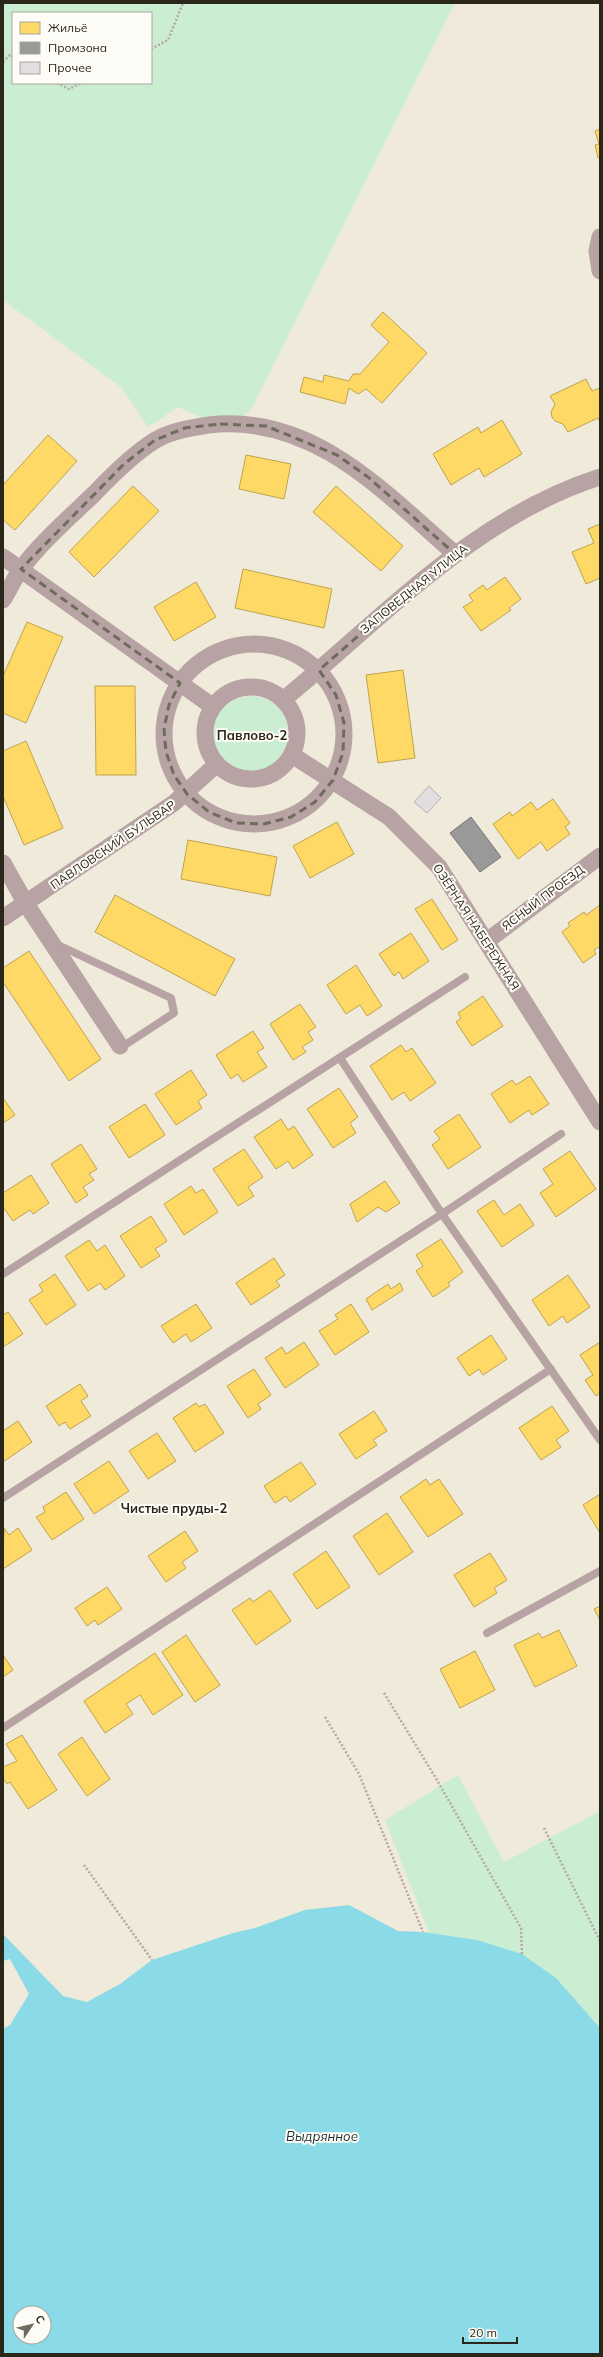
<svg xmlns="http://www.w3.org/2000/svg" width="603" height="2357" font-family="Mulish,sans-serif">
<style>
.green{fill:#cbeed2;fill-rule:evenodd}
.water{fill:#8adbe7;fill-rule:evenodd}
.homes{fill:#ffd966;stroke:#bfa34f}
.industry{fill:#999;stroke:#787673}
.building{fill:#e2dee0;stroke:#b7b4b1}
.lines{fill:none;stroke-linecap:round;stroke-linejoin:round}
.path{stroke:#b5a9a3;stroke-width:2.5;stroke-dasharray:2 2;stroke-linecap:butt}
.lane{stroke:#b7a3a3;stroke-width:8}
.street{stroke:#b7a3a3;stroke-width:17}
.marked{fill:none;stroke:#6f6b5d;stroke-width:3;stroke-dasharray:8 5;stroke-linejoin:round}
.labels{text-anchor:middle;stroke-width:4;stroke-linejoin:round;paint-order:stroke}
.street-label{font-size:12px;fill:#2a261a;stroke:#fefcf6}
.neighbourhood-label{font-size:13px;font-weight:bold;fill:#2a261a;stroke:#fefcf6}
.water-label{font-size:13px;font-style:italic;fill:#1b3035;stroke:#fefcf6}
</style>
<rect width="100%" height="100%" fill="#efead9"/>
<!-- green -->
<path class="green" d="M3 3H455L252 408 237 422 204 419 178 407 148 427 122 388 3 300ZM13 13H151V83H13Z
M213 734a38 38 0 1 1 76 0a38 38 0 1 1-76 0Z
M458 1775 504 1862 600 1811V2028L556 1978 477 1940 429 1933 385 1820Z"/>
<!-- water -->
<path class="water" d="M349 1905 398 1931 423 1932 477 1940 522 1954 556 1978 600 2028V2354H3V2029L10 2025 29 1994 10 1959 3 1961V1934L63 1996 87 2002 120 1984 152 1960 233 1933 255 1928 305 1910ZM20 2313H44V2337H20Z"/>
<!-- homes -->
<path class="homes" d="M600 129V158H598L595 145 599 144 595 131Z
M383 312 427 353 382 403 366 389 358 394 349 388 345 404 300 392 304 377 323 382 324 375 349 381 353 374H360L389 342 371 325Z
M586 379 592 391 600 388V422L598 418 568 432 563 424 555 421 552 417 551 412 555 404 550 396Z
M502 420 522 454 484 477 479 468 451 485 433 454 478 427 481 433Z
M48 435 77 461 15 530 3 520V485Z
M246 455 291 464 284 499 239 489Z
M133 486 159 511 94 577 69 552Z
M336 486 403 546 381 571 313 512Z
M600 524V578L586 584 572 552 594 543 588 529Z
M243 569 332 589 324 628 235 608Z
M505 577 521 599 509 608 511 610 481 631 463 607 473 601 469 595 483 585 487 590Z
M196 582 216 617 174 641 154 607Z
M27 622 63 637 26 723 3 713V676Z
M403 670 415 758 378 763 366 675Z
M95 686H135L136 775H96Z
M26 741 63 828 24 845 3 796V751Z
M553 799 570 823 565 827 570 834 547 851 541 842 518 859 493 824 510 812 512 816 531 802 537 810Z
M337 822 354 854 310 878 293 846Z
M188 840 277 857 270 896 181 879Z
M115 895 235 959 215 996 95 932Z
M432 899 458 940 442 950 415 909Z
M600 905V946L594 950 596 954 583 963 562 932 570 926 568 923 584 912 586 915Z
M411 933 429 961 403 979 399 972 394 976 379 954Z
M29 951 101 1059 69 1081 3 982V968Z
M356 965 382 1006 367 1016 360 1005 346 1014 327 985Z
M483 996 503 1026 472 1046 456 1022 461 1018 458 1013Z
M300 1004 316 1027 308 1032 313 1040 302 1047 306 1052 293 1060 270 1024Z
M253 1031 264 1048 257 1052 267 1067 243 1082 238 1074 231 1079 216 1055Z
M401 1045 406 1052 412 1048 436 1083 410 1101 404 1092 392 1100 370 1066Z
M191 1070 207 1095 198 1101 202 1108 176 1125 155 1094Z
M530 1076 549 1104 532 1115 529 1110 510 1123 491 1094 512 1080 516 1085Z
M339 1088 358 1117 350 1123 356 1133 333 1148 307 1109Z
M3 1098 15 1115 3 1123Z
M145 1104 165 1135 129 1158 109 1127Z
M459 1114 481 1147 448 1169 432 1145 440 1139 434 1131Z
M281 1119 288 1130 294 1126 313 1155 293 1169 288 1161 276 1169 254 1137Z
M81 1144 97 1169 89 1174 94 1180 83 1187 88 1195 76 1203 51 1164Z
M244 1149 263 1177 248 1187 254 1196 238 1206 213 1169Z
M570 1151 596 1189 556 1217 540 1193 553 1184 543 1169Z
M31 1175 49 1203 33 1214 30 1210 13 1221 3 1207V1193Z
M385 1181 400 1203 386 1212 378 1207 357 1222 350 1204Z
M191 1186 196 1193 203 1189 218 1212 184 1235 164 1204Z
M494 1200 504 1215 520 1204 534 1225 502 1247 477 1211Z
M151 1216 167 1241 155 1249 160 1256 141 1268 120 1236Z
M441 1239 463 1272 448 1283 450 1286 433 1297 416 1271 423 1266 416 1255Z
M89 1240 97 1251 105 1245 125 1276 105 1290 100 1283 88 1291 65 1256Z
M274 1258 285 1275 276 1281 280 1286 251 1305 236 1283Z
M55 1274 76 1305 46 1325 29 1300 43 1291 39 1285Z
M568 1275 590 1307 567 1323 563 1316 549 1326 532 1300Z
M400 1283 403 1290 372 1310 366 1299 388 1284 391 1289Z
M196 1304 212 1328 191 1342 186 1334 173 1343 161 1326Z
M351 1304 369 1332 335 1355 319 1331 338 1319 335 1315Z
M8 1312 23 1334 3 1347V1315Z
M491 1335 507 1359 483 1375 479 1369 469 1376 457 1358Z
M304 1342 319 1365 285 1388 265 1358 282 1347 286 1354Z
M600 1342V1393L596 1396 585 1380 593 1375 580 1355Z
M254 1369 271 1395 258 1404 261 1409 248 1418 227 1386Z
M80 1384 88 1396 81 1401 91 1416 70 1429 65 1422 59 1426 46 1406Z
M196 1403 199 1407 205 1404 224 1433 195 1452 173 1418Z
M552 1406 569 1431 556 1440 561 1447 541 1460 519 1428Z
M374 1411 387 1431 373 1440 377 1445 356 1459 339 1434Z
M18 1421 32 1442 3 1462V1431Z
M157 1433 176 1461 148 1479 129 1451Z
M109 1461 129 1491 94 1514 74 1484Z
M301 1462 316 1484 290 1502 286 1496 275 1503 264 1486Z
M426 1479 430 1485 439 1479 463 1514 428 1537 400 1497Z
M66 1492 84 1519 52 1540 36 1517 45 1512 43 1507Z
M600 1494V1533L583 1505Z
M387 1513 413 1552 379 1575 353 1536Z
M4 1528 9 1535 18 1528 32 1550 3 1569Z
M185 1531 198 1551 182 1562 186 1568 166 1582 148 1556Z
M326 1551 350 1587 317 1609 293 1574Z
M490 1553 507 1580 494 1588 497 1593 474 1607 454 1575Z
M107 1587 122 1609 98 1625 95 1620 87 1626 75 1608Z
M270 1590 291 1621 256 1645 232 1610 250 1598 253 1602Z
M600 1606V1620L594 1609Z
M559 1630 577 1666 535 1687 514 1645 539 1633 542 1638Z
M186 1635 220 1685 195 1702 162 1652Z
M475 1651 495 1690 460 1708 440 1669Z
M155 1653 183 1695 153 1715 140 1695 126 1704 133 1714 105 1733 84 1701Z
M3 1655 13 1670 3 1677Z
M22 1735 57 1790 28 1809 10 1782 7 1784 3 1778V1767L17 1761 6 1744Z
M82 1737 110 1779 87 1796 58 1754Z"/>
<!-- industry -->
<path class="industry" d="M471 817 501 857 480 872 450 833Z"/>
<!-- building -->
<path class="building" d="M429 786 441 798 427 813 414 802Z"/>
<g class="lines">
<!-- path -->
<path class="path" d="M151 49 168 40 183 3
M3 62 10 55 13 57
M57 83 69 89 81 83
M384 1693 437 1780 521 1928 522 1954
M325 1717 359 1774 423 1932
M544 1828 600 1941
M84 1865 152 1960"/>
<!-- lane -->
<path class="lane" d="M56 944 171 998 174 1013 128 1043 120 1046
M340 1058 442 1214 600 1440
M3 1274 465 977
M3 1498 442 1214 561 1134
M487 1633 600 1571
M3 1728 551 1369"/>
<!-- street -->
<path class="street" d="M600 237 597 251 600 271
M3 557 212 706
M3 600C9 590 14 579 21 569 42 541 70 517 95 493 113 474 132 455 154 441 170 431 190 428 209 425 312 413 383 491 454 553
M164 734a90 90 0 1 1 180 0a90 90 0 1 1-180 0Z
M205 733a46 46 0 1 1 92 0a46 46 0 1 1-92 0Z
M284 699C383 618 474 517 600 477
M292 755 389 817 439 867 600 1122
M3 863 26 904 120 1046
M3 918 174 803 217 764
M487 941 600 856"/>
</g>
<!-- marked area -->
<path class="marked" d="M220 424 266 426 337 455 368 477 454 553 319 670 336 695 344 723 343 753 333 780 315 802 291 817 264 824 236 823 209 812 187 794 174 775 166 752 164 729 169 705 180 683 21 569 124 464 155 440 185 428Z"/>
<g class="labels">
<!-- street labels -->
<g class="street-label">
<text transform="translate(414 589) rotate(-39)" y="4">ЗАПОВЕДНАЯ УЛИЦА</text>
<text transform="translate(113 845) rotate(-34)" y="4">ПАВЛОВСКИЙ БУЛЬВАР</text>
<text transform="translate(543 898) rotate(-37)" y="4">ЯСНЫЙ ПРОЕЗД</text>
<text transform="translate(476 927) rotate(57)" y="4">ОЗЁРНАЯ НАБЕРЕЖНАЯ</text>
</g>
<!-- neighbourhood labels -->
<g class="neighbourhood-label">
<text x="252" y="740">Павлово-2</text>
<text x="174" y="1513">Чистые пруды-2</text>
</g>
<!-- water labels -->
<g class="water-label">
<text x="322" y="2141">Выдрянное</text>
</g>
</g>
<!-- border -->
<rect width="603" height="2357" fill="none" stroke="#2a261a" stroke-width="8"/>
<!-- legend -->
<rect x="12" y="12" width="140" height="72" fill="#fefcf6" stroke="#a9a69e"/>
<rect x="20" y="22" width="20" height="12" fill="#ffd966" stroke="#a9a69e"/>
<text x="48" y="32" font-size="12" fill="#2a261a">Жильё</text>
<rect x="20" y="42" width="20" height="12" fill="#999999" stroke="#a9a69e"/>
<text x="48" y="52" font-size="12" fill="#2a261a">Промзона</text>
<rect x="20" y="62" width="20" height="12" fill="#e2dee0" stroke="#a9a69e"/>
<text x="48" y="72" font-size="12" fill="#2a261a">Прочее</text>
<!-- north arrow -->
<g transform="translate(32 2325) rotate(55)"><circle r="19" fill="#fefcf6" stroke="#a9a69e"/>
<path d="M0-3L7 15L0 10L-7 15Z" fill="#6f6b5d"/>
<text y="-6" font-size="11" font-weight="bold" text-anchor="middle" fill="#2a261a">С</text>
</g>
<!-- scale -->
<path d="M463 2337v6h54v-6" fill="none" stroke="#2a261a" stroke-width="2"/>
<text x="469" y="2337" font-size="12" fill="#2a261a" stroke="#fefcf6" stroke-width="3" paint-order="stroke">20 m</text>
</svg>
